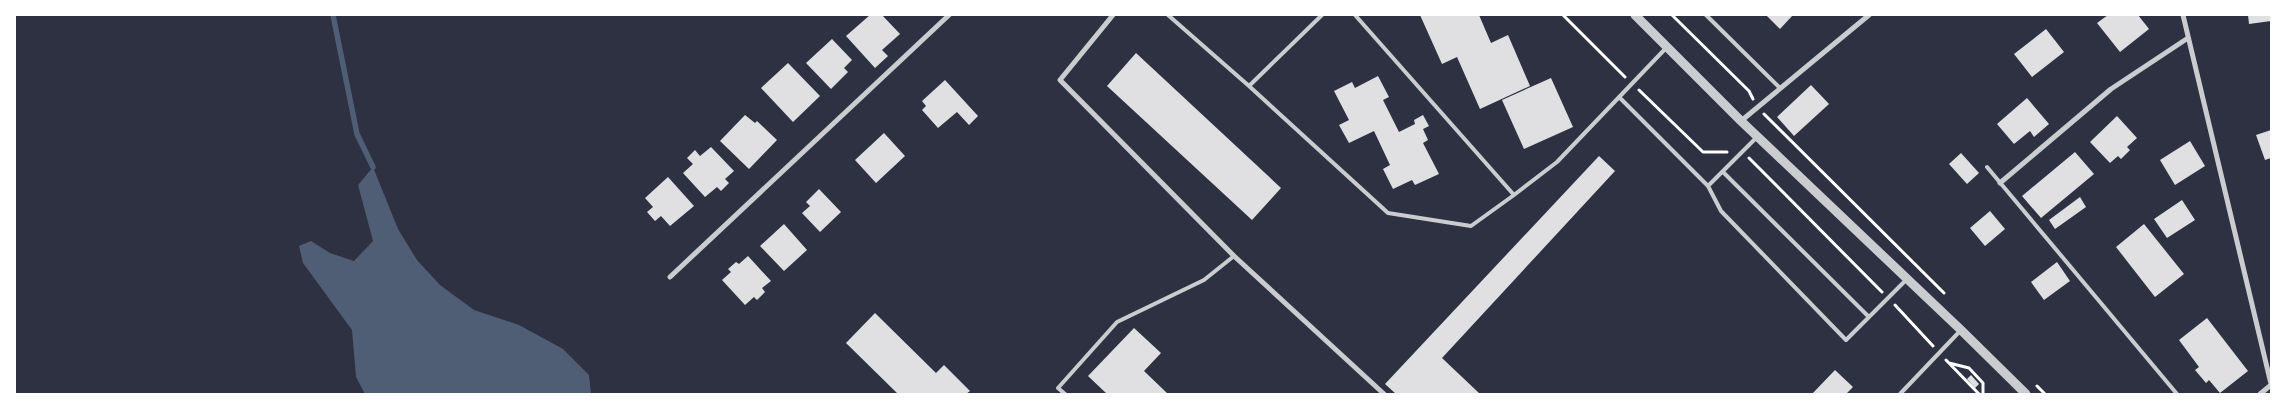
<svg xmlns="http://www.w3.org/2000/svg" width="2286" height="409" font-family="Lora,serif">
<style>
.water{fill:#4f5d75}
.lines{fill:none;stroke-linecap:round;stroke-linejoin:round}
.stream{stroke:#4f5d75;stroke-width:5.5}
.building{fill:#e0e0e3}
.path{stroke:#fff;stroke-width:3}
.service{stroke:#caccd0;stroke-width:4}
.minor{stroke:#caccd0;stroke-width:5}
.tertiary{stroke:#caccd0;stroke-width:9}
</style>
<rect width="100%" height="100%" fill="#2d3142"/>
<!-- water -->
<path class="water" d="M373 167 398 229 417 260 440 285 474 310 519 325 563 349 589 375 591 394H365L356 377 352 330 303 263 299 246 311 241 330 253 354 261 373 241 358 185Z"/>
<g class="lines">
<!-- stream -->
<path class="stream" d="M333 15 357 134 373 167"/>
</g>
<!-- building -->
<path class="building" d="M870 15H882L900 34 882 50 888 56 875 68 846 36Z
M1420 15H1479L1491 43 1508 35 1530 86 1480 109 1457 57 1442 64Z
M1766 15H1793L1780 29Z
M2108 15H2138L2149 29 2120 52 2097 23Z
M2248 15H2271V21L2249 24Z
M2046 29 2064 52 2032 77 2014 54Z
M832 39 852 60 844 68 848 72 831 89 806 63Z
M1136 53 1281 188 1252 220 1107 86Z
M788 63 820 96 793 122 761 88Z
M1378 76 1389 97 1383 100 1399 132 1415 124 1414 120 1423 115 1429 126 1423 129 1428 140 1423 143 1439 174 1415 185 1412 180 1393 189 1383 169 1390 165 1374 131 1349 143 1339 125 1349 120 1334 91 1352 82 1355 88Z
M1551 78 1573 127 1524 149 1502 100Z
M945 80 978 116 969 125 957 112 938 128 922 110 926 106 922 101Z
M1811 85 1829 104 1794 136 1777 117Z
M2027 98 2049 124 2034 137 2030 131 2014 144 1997 124Z
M745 115 755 123 757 121 777 140 749 169 720 141Z
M2117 116 2137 138 2127 147 2130 150 2121 159 2118 156 2110 163 2090 142Z
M2271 130V158L2265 160 2256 135Z
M884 133 905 156 876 183 855 160Z
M2190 141 2205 166 2175 185 2160 160Z
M711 147 734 171 725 179 729 183 721 191 717 187 705 197 683 173 693 164 687 158 695 150 700 156Z
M2075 152 2094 174 2041 218 2022 196Z
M1961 153 1979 173 1967 184 1949 164Z
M1599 156 1615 171 1442 358 1480 394H1396L1385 384Z
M668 177 694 206 670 226 661 216 655 221 647 212 653 207 645 198Z
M819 189 841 212 820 232 802 213 810 206 806 202Z
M2080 197 2086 207 2055 229 2049 220Z
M2182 200 2195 220 2167 238 2154 219Z
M1990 211 2005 229 1985 246 1970 228Z
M784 224 807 250 784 271 760 246Z
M2144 224 2184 274 2155 297 2116 247Z
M748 256 771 281 762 288 765 292 757 300 754 297 745 305 722 280 731 272 728 269 736 262 739 264Z
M2057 262 2070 281 2044 300 2031 282Z
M875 313 936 373 944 365 970 391 966 394H898L846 343Z
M2207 318 2248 371 2220 393 2209 380 2206 383 2195 370 2199 367 2179 340Z
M1134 328 1161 353 1144 371 1168 394H1107L1088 376Z
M1835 370 1853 387 1846 394H1812Z
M1971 375 1979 384 1975 388 1967 379Z"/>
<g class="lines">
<!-- path -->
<path class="path" d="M1563 15 1625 77
M1672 15 1749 91 1753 99
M1639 90 1703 152H1727
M1764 114 1944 293
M1749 158 1882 292
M1895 305 1933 346
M1946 360 1979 394
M1949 363 1969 368 1983 383V394
M2037 386 2045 394"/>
<!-- service -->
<path class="service" d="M1168 15 1249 86
M1322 15 1249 86 1388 213 1471 226 1514 195
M1355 15 1514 195 1557 162 1667 47
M1706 15 1780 88
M1619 97 1708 186 1757 137
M1987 167 2177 394
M1723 172 1869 317 1907 279
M1708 186 1721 211 1846 340 1869 317
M1065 394 1058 388 1117 322 1204 280 1234 256
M1900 394 1961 330"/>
<!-- minor -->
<path class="minor" d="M1113 15 1060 80 1234 256 1384 394
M2183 15 2271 384
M1741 121 1869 15
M2000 183 2111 89 2188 38
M670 277 949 15
M2260 394 2271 385"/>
<!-- tertiary -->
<path class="tertiary" d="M1635 15 1741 121 1961 330 2026 394"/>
</g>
<!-- border -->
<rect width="2286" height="409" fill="none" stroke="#ffffff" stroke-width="32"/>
</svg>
